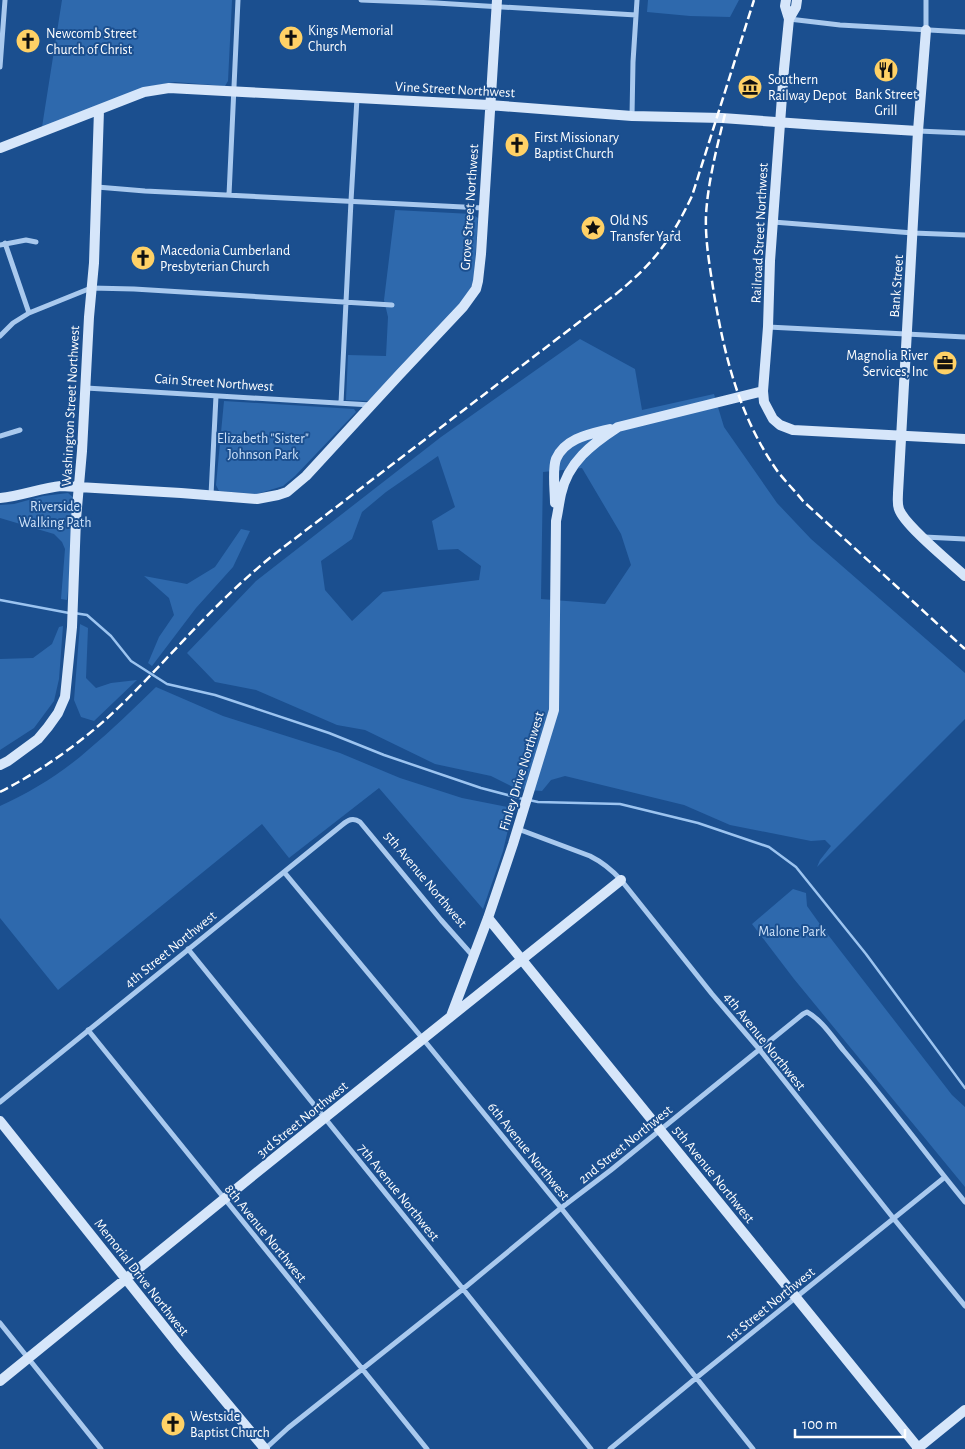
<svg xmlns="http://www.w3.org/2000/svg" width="965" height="1449" font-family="'Alegreya Sans',sans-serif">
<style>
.green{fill:#2e69ad;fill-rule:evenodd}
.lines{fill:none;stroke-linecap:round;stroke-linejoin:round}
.stream{stroke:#9cc4f0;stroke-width:2.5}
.street{stroke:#a9c9ee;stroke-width:5}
.secondary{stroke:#d6e6fa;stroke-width:10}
.rail{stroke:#fff;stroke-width:2.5;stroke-dasharray:9 4;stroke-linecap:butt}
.labels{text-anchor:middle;stroke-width:4;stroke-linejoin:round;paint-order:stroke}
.poi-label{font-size:14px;fill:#fff;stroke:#1b4f8f;text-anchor:start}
.street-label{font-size:14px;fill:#fff;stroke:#1b4f8f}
.park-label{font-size:14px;fill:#cfe3fa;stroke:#1b4f8f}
</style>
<rect width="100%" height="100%" fill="#1b4f8f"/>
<!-- green -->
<path class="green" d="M62 0H232L228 81 225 86 175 82 146 87 42 127Z
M648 0H739L730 17 690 16 647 12Z
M395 210 472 214 478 218 474 278 468 297 368 401 346 400 348 355 386 356 388 317 384 300Z
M580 339 635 369 642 410 714 394 724 427 777 503 811 539 965 673V719L817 867 820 860 831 846 825 840 811 841 730 825 684 805 565 776 551 780 542 791 517 789 491 776 435 764 365 730 337 725 256 690 215 682 187 653 256 581 441 437ZM438 456 455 507 432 521 438 550 458 549 481 566 479 580 383 592 352 621 325 590 321 561 352 539 362 512 386 492ZM582 468 621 534 631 565 605 604 541 599 543 472Z
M224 401 354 409 356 412 295 476 283 486 257 494 219 491 216 485Z
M68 493 74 498 70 574 67 600 61 599 65 549 62 542 54 534 0 518V505L14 504 43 496Z
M241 529 250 531 233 567 196 608 152 666 148 663 159 637 174 615 169 598 144 576 187 584 215 567Z
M80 624 88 628 86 678 96 688 111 683 137 680 94 721 81 717 74 700Z
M63 626 59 679 54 701 34 728 0 750V659L33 658 52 644 59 627Z
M156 687 223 716 340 753 400 778 462 798 513 808 503 851 483 909 379 788 289 858 262 824 58 990 0 918V806C31 792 62 773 88 750 112 730 134 708 156 687Z
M793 889 806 893 807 906 822 927 952 1095 965 1107V1187L794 979 752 924Z"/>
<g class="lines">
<!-- stream -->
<path class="stream" d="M0 600 69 613
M74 613 87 615 111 636 131 661 167 684 215 695 329 733 384 755 481 788 523 799
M529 800 538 802 620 804 698 823 769 847 796 867 866 954 965 1088"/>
<!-- street -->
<path class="street" d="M361 0 436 3 636 15
M789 19 840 25 965 32
M926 30V0
M0 67 5 0
M632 116 633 62 637 0
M918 131 965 133
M97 187 145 191 483 208
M229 195 238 0
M773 222 913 233 965 235
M5 243 29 313
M0 245 26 240 36 242
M768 327 965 337
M0 336 13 323 29 313 91 288 134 289 392 305
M86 388 371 405
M341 403 351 201 357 98
M0 436 20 430
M211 495 216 396
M924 537 965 539
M518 829 590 856C602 862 612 870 621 880L712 994 759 1049 894 1219 965 1306
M284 872 423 1039 561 1208 753 1449
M188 949 463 1289 591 1449
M88 1030 427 1449
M0 1102 342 825C348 820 353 817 360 822L441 920 473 956
M0 1323 101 1449
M265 1449 288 1428 463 1289 561 1208 611 1170 803 1014 807 1012C822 1020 833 1038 844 1051 886 1100 924 1152 965 1202
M610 1449 696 1378 945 1177"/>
<!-- secondary -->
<path class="secondary" d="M786 0 785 6 789 19 784 69 770 261 768 327 763 391 764 402 773 419 780 425 793 430 965 439
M789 19 796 7 797 0
M926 30 918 131 898 493C898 498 897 504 899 509 904 525 951 563 965 576
M0 148 144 92 169 88 489 105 632 116 722 118 818 125 918 131
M0 498C21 496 41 488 61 486L181 493 257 499 278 495 287 492 306 476 399 375 463 307 476 289 478 281 481 254 497 0
M555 503C555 491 552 470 556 459 565 438 590 434 610 429
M0 765 8 761 38 739 48 727 58 713 65 697 72 627 76 519 82 451 89 317 94 263 99 110
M488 918 919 1449
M451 1016 488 918 513 844 554 710 556 521C558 512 559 503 561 494 568 462 592 444 618 427L763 391
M0 1121 181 1348 265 1449
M0 1381 277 1156 621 880
M917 1449 965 1410"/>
<!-- rail -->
<path class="rail" d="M725 114C717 147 708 181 706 215 705 241 710 268 714 294 725 359 740 418 778 472 786 482 795 491 803 501L965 649
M0 792C37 773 72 749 104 721 145 684 181 641 221 602 237 586 254 571 272 556L616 294C654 263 671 240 692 196L754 0"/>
</g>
<!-- icons -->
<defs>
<symbol id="church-disc" viewBox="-11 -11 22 22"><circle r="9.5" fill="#ffd166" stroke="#1b4f8f"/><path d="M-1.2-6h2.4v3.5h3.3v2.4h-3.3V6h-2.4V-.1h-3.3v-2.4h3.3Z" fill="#111"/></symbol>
<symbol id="restaurant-disc" viewBox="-11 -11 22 22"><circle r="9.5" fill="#ffd166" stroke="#1b4f8f"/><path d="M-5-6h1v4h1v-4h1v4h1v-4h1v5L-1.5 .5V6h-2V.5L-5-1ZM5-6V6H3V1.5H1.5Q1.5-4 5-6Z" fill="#111"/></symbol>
<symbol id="museum-disc" viewBox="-11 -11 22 22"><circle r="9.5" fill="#ffd166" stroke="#1b4f8f"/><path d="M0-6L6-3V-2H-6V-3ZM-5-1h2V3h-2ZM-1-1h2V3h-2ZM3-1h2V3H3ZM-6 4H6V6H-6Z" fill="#111"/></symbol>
<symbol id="sight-disc" viewBox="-11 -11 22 22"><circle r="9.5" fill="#ffd166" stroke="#1b4f8f"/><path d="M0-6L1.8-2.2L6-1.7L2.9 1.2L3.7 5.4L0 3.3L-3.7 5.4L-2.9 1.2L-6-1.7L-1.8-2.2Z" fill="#111"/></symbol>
<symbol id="office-disc" viewBox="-11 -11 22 22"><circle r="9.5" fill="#ffd166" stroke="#1b4f8f"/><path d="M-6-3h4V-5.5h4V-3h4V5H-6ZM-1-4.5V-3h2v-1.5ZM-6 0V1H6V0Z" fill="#111"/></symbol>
</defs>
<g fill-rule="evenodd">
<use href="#church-disc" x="277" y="24" width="28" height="28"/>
<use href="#church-disc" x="14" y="27" width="28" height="28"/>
<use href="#restaurant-disc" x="872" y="56" width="28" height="28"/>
<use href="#museum-disc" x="736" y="73" width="28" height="28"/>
<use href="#church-disc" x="503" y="131" width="28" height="28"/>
<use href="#sight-disc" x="579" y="214" width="28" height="28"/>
<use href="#church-disc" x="129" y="244" width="28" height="28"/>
<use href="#office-disc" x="931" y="349" width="28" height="28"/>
<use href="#church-disc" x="159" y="1410" width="28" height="28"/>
</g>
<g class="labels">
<!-- poi labels -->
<g class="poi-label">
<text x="308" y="35">Kings Memorial<tspan x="308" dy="16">Church</tspan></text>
<text x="46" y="38">Newcomb Street<tspan x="46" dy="16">Church of Christ</tspan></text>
<text x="768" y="84">Southern<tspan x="768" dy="16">Railway Depot</tspan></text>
<text x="886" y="99" text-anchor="middle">Bank Street<tspan x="886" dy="16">Grill</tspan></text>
<text x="534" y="142">First Missionary<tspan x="534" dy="16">Baptist Church</tspan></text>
<text x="610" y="225">Old NS<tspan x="610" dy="16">Transfer Yard</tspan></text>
<text x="160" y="255">Macedonia Cumberland<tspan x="160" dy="16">Presbyterian Church</tspan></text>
<text x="928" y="360" text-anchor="end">Magnolia River<tspan x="928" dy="16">Services, Inc</tspan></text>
<text x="190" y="1421">Westside<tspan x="190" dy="16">Baptist Church</tspan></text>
</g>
<!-- street labels -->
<g class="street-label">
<text transform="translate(455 89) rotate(3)" y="5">Vine Street Northwest</text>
<text transform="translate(469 207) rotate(-86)" y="5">Grove Street Northwest</text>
<text transform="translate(759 233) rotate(-87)" y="5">Railroad Street Northwest</text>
<text transform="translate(896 286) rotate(-86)" y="5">Bank Street</text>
<text transform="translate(214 382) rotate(4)" y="5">Cain Street Northwest</text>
<text transform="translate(70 406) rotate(-87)" y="5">Washington Street Northwest</text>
<text transform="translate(521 771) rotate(-73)" y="5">Finley Drive Northwest</text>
<text transform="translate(426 879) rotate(50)" y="5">5th Avenue Northwest</text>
<text transform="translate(170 949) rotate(-39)" y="5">4th Street Northwest</text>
<text transform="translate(765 1041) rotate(51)" y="5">4th Avenue Northwest</text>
<text transform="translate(302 1119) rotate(-39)" y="5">3rd Street Northwest</text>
<text transform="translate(625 1144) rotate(-39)" y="5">2nd Street Northwest</text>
<text transform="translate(529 1151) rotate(51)" y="5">6th Avenue Northwest</text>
<text transform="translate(714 1174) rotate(51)" y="5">5th Avenue Northwest</text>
<text transform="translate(399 1192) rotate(51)" y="5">7th Avenue Northwest</text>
<text transform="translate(266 1233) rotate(51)" y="5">8th Avenue Northwest</text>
<text transform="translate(142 1277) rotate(52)" y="5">Memorial Drive Northwest</text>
<text transform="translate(770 1304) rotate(-39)" y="5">1st Street Northwest</text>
</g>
<!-- park labels -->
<g class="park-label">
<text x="263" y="443">Elizabeth "Sister"<tspan x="263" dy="16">Johnson Park</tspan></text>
<text x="55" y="511">Riverside<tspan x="55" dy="16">Walking Path</tspan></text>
<text x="792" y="936">Malone Park</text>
</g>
</g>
<!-- scale -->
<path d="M795 1429v8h110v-8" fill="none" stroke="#ffffff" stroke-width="2.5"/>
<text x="802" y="1429" font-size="15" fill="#ffffff" stroke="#1b4f8f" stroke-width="4" paint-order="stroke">100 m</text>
</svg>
